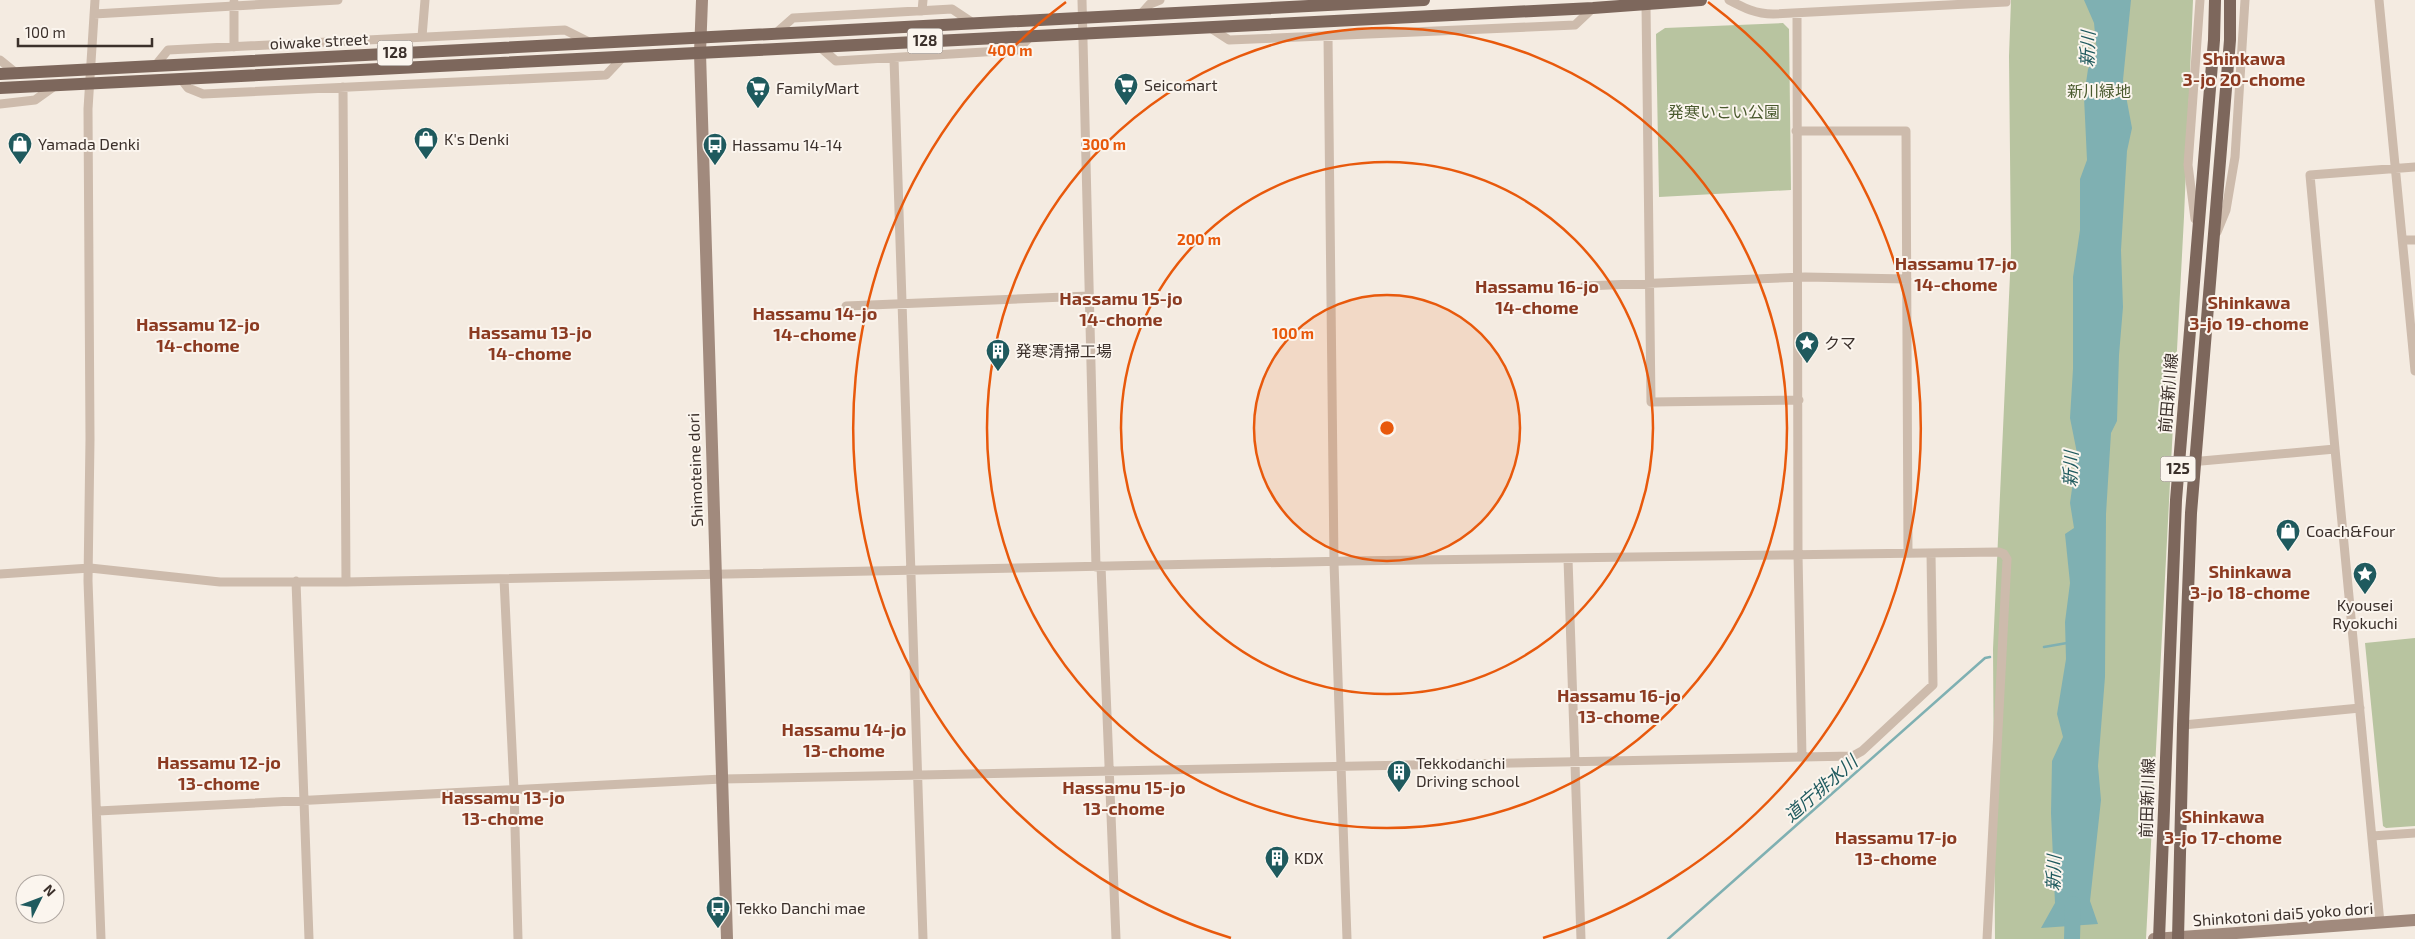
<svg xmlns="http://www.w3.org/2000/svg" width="2415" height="939" font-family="'Exo 2','Noto Sans JP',sans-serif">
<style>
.green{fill:#b8c4a0}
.water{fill:#7fb0b2}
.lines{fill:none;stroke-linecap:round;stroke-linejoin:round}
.stream{stroke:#7fb0b2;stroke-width:2.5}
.river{stroke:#7fb0b2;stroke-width:16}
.street{stroke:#cdbbac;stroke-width:9}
.secondary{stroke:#a18a7d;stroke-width:12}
.primary{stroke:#7d675c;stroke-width:12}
.ring{fill:none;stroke:#e8590c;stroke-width:2.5}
.labels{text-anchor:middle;stroke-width:4;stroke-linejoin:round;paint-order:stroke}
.shield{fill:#fbf5ee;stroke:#756b66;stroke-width:1}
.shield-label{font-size:15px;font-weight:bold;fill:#3b302b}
.street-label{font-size:16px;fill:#3b302b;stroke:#fbf5ee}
.poi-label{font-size:16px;fill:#3b302b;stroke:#fbf5ee;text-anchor:start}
.park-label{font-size:16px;fill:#4a5a2e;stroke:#fbf5ee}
.water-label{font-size:18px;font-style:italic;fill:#1f5a5e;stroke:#fbf5ee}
.neighbourhood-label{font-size:18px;font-weight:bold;fill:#8c3b22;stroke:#fbf5ee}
.centre{fill:#e8590c;stroke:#fbf5ee;stroke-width:2.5}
.ring-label{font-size:15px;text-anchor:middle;font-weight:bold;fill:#e8590c;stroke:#fbf5ee;stroke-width:4;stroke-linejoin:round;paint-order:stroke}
</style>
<rect width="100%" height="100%" fill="#f4ebe1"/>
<!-- green -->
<path class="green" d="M2011 0H2193L2184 217 2146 939H1995L1993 649 2011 253 2009 56Z
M1783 23 1789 29 1791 190 1659 197 1656 34 1665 28Z
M2415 638V826L2386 828 2383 826 2365 643Z"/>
<!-- water -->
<path class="water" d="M2084 0H2131L2123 80 2132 128 2127 151 2121 250 2123 307 2119 355 2117 421 2111 433 2106 514 2105 677 2098 766 2101 800 2090 901 2098 924 2041 928 2055 903 2051 813 2052 761 2063 737 2057 714 2066 659 2065 622 2070 583 2065 534 2074 528 2070 503 2077 453 2070 418 2073 369V277L2080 230V179L2087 160 2084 97 2088 69 2097 54 2094 23Z"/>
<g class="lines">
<!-- stream -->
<path class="stream" d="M2044 647 2067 643
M1668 939 1985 658 1990 657"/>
<!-- river -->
<path class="river" d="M2072 939 2073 904"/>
<!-- street -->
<path class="street" d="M95 0 88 109 90 439 88 581 101 939
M1082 0 1096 567
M1729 0C1744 8 1756 14 1773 14L2006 2V0
M2379 0 2415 371
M1646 5 1651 402 1799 400
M922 11 923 0
M1797 13 1798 555 1802 757
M94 14 338 0
M1141 14 1150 4 1160 0
M1209 27 1229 40 1575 25 1593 8
M776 33 793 18 952 9 973 23
M422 37 425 0
M1328 37 1334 563 1347 939
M234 47V2
M820 47 836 61 1017 50 1031 36
M894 59 923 939
M0 60 16 73
M155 66 168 50 565 30 589 42
M181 79 188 88 203 94 606 75 623 57
M343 87 346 582
M0 104 35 100 56 85
M1796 131H1906L1908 553
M2195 219 2188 165 2200 0
M2217 232 2226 210 2235 157 2245 0
M2403 240H2415
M1585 286 1805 277 1907 279
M846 306 1089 296
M2335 449 2380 923
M2179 463 2335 449 2310 175 2415 167
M1568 559 1581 939
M1101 566 1116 939
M0 574 90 568 220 582H346L1349 561 1999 552 2004 554 2007 559 1987 939
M504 579 514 790 518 939
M296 581 309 939
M2183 725 2360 708
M98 811 722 779 1853 756 1862 751 1933 685 1931 553
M2372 836 2415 833"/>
<!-- secondary -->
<path class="secondary" d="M702 0 700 53 727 939
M2154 939 2415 920"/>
<!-- primary -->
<path class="primary" d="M0 74 1424 0
M0 88 1593 8 1701 0
M2159 939 2176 500 2214 40 2215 0
M2178 939 2183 725 2191 513 2230 40V0"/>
</g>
<!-- distance rings -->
<circle cx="1387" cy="428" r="133" fill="#e8590c" fill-opacity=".12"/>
<g class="ring">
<circle cx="1387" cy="428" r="133"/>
<circle cx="1387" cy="428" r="266"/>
<circle cx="1387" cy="428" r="400"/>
<path d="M1231 938A533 533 0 0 1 1066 2M1708 2A533 533 0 0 1 1543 938"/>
</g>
<!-- icons -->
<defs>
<symbol id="supermarket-pin" viewBox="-11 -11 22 30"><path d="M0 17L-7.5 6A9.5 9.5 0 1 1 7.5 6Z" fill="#1f5a5e" stroke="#fbf5ee"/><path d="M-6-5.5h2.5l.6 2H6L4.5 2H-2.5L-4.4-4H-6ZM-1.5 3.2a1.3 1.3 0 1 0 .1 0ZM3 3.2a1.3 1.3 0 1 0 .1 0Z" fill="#fff"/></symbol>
<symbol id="shop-pin" viewBox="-11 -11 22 30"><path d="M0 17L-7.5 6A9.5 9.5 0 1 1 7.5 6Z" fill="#1f5a5e" stroke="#fbf5ee"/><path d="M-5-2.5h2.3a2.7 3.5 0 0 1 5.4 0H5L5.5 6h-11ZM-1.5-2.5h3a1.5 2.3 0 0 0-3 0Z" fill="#fff"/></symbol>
<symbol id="bus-pin" viewBox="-11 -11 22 30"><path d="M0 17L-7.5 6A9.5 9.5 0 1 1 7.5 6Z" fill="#1f5a5e" stroke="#fbf5ee"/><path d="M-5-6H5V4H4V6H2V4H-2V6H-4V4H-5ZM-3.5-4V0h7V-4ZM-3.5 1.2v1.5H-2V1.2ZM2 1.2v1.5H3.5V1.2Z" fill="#fff"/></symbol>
<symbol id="sight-pin" viewBox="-11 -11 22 30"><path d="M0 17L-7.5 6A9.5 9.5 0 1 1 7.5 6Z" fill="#1f5a5e" stroke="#fbf5ee"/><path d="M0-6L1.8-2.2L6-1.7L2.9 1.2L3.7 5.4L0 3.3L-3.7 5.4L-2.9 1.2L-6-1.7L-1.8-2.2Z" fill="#fff"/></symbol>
<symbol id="building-pin" viewBox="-11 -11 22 30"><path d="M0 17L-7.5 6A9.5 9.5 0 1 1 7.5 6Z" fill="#1f5a5e" stroke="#fbf5ee"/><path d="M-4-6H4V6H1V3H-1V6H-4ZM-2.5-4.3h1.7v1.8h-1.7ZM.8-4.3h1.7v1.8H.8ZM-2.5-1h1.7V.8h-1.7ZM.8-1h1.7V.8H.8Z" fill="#fff"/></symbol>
</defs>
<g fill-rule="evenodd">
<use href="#supermarket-pin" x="1112" y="71" width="28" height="38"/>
<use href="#supermarket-pin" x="744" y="74" width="28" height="38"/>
<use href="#shop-pin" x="412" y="125" width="28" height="38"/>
<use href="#shop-pin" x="6" y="130" width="28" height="38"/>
<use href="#bus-pin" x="701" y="131" width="28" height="38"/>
<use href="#sight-pin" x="1793" y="329" width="28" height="38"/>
<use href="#building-pin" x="984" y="337" width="28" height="38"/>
<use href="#shop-pin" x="2274" y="517" width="28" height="38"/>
<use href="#sight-pin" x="2351" y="560" width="28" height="38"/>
<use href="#building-pin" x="1385" y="758" width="28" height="38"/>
<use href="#building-pin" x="1263" y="844" width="28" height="38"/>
<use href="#bus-pin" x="704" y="894" width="28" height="38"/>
</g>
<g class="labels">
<!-- shield labels -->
<g class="shield">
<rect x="907.5" y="28.5" width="35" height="25" rx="4"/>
<rect x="377.5" y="40.5" width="35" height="25" rx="4"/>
<rect x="2160.5" y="456.5" width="35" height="25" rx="4"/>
</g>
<g class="shield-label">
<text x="925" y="46">128</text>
<text x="395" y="58">128</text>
<text x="2178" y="474">125</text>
</g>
<!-- street labels -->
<g class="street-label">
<text transform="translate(319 41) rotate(-3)" y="6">oiwake street</text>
<text transform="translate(2168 393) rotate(-85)" y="6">前田新川線</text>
<text transform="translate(695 470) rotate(-92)" y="6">Shimoteine dori</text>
<text transform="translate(2147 798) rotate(-88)" y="6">前田新川線</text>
<text transform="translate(2283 914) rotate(-4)" y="6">Shinkotoni dai5 yoko dori</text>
</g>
<!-- poi labels -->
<g class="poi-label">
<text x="1144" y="91">Seicomart</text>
<text x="776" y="94">FamilyMart</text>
<text x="444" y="145">K's Denki</text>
<text x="38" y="150">Yamada Denki</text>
<text x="732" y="151">Hassamu 14-14</text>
<text x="1824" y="349">クマ</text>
<text x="1016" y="357">発寒清掃工場</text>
<text x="2306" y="537">Coach&amp;Four</text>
<text x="2365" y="611" text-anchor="middle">Kyousei<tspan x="2365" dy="18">Ryokuchi</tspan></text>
<text x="1416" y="769">Tekkodanchi<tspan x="1416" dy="18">Driving school</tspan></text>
<text x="1294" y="864">KDX</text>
<text x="736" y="914">Tekko Danchi mae</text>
</g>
<!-- park labels -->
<g class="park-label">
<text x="2099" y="97">新川緑地</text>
<text x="1724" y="118">発寒いこい公園</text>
</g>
<!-- water labels -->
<g class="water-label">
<text transform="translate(2088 49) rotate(-88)" y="6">新川</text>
<text transform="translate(2071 469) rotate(-88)" y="6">新川</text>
<text transform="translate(1821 789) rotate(-41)" y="6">道庁排水川</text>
<text transform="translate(2054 873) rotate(-88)" y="6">新川</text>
</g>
<!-- neighbourhood labels -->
<g class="neighbourhood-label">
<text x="2244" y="65">Shinkawa<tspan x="2244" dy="21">3-jo 20-chome</tspan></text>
<text x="1956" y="270">Hassamu 17-jo<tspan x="1956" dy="21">14-chome</tspan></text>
<text x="1537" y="293">Hassamu 16-jo<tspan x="1537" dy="21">14-chome</tspan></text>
<text x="1121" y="305">Hassamu 15-jo<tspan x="1121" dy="21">14-chome</tspan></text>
<text x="2249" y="309">Shinkawa<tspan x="2249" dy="21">3-jo 19-chome</tspan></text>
<text x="815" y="320">Hassamu 14-jo<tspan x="815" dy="21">14-chome</tspan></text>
<text x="198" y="331">Hassamu 12-jo<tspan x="198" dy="21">14-chome</tspan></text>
<text x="530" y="339">Hassamu 13-jo<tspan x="530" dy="21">14-chome</tspan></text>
<text x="2250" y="578">Shinkawa<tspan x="2250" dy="21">3-jo 18-chome</tspan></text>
<text x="1619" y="702">Hassamu 16-jo<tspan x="1619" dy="21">13-chome</tspan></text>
<text x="844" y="736">Hassamu 14-jo<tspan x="844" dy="21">13-chome</tspan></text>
<text x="219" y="769">Hassamu 12-jo<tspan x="219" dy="21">13-chome</tspan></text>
<text x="1124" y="794">Hassamu 15-jo<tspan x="1124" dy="21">13-chome</tspan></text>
<text x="503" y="804">Hassamu 13-jo<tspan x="503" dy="21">13-chome</tspan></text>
<text x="2223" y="823">Shinkawa<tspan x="2223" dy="21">3-jo 17-chome</tspan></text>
<text x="1896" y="844">Hassamu 17-jo<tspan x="1896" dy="21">13-chome</tspan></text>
</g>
</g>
<circle cx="1387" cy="428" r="8" class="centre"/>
<g class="ring-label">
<text x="1010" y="56">400 m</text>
<text x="1104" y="150">300 m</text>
<text x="1199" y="245">200 m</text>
<text x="1293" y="339">100 m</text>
</g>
<!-- north arrow -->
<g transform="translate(40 899) rotate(48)"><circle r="24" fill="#fbf5ee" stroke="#aea6a0"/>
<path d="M0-4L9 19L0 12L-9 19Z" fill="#1f5a5e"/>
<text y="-8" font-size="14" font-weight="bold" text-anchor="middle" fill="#3b302b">N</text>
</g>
<!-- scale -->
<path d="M18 38v8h134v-8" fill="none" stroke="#3b302b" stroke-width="2.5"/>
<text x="25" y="38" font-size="15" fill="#3b302b" stroke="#fbf5ee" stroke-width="4" paint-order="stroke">100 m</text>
</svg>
